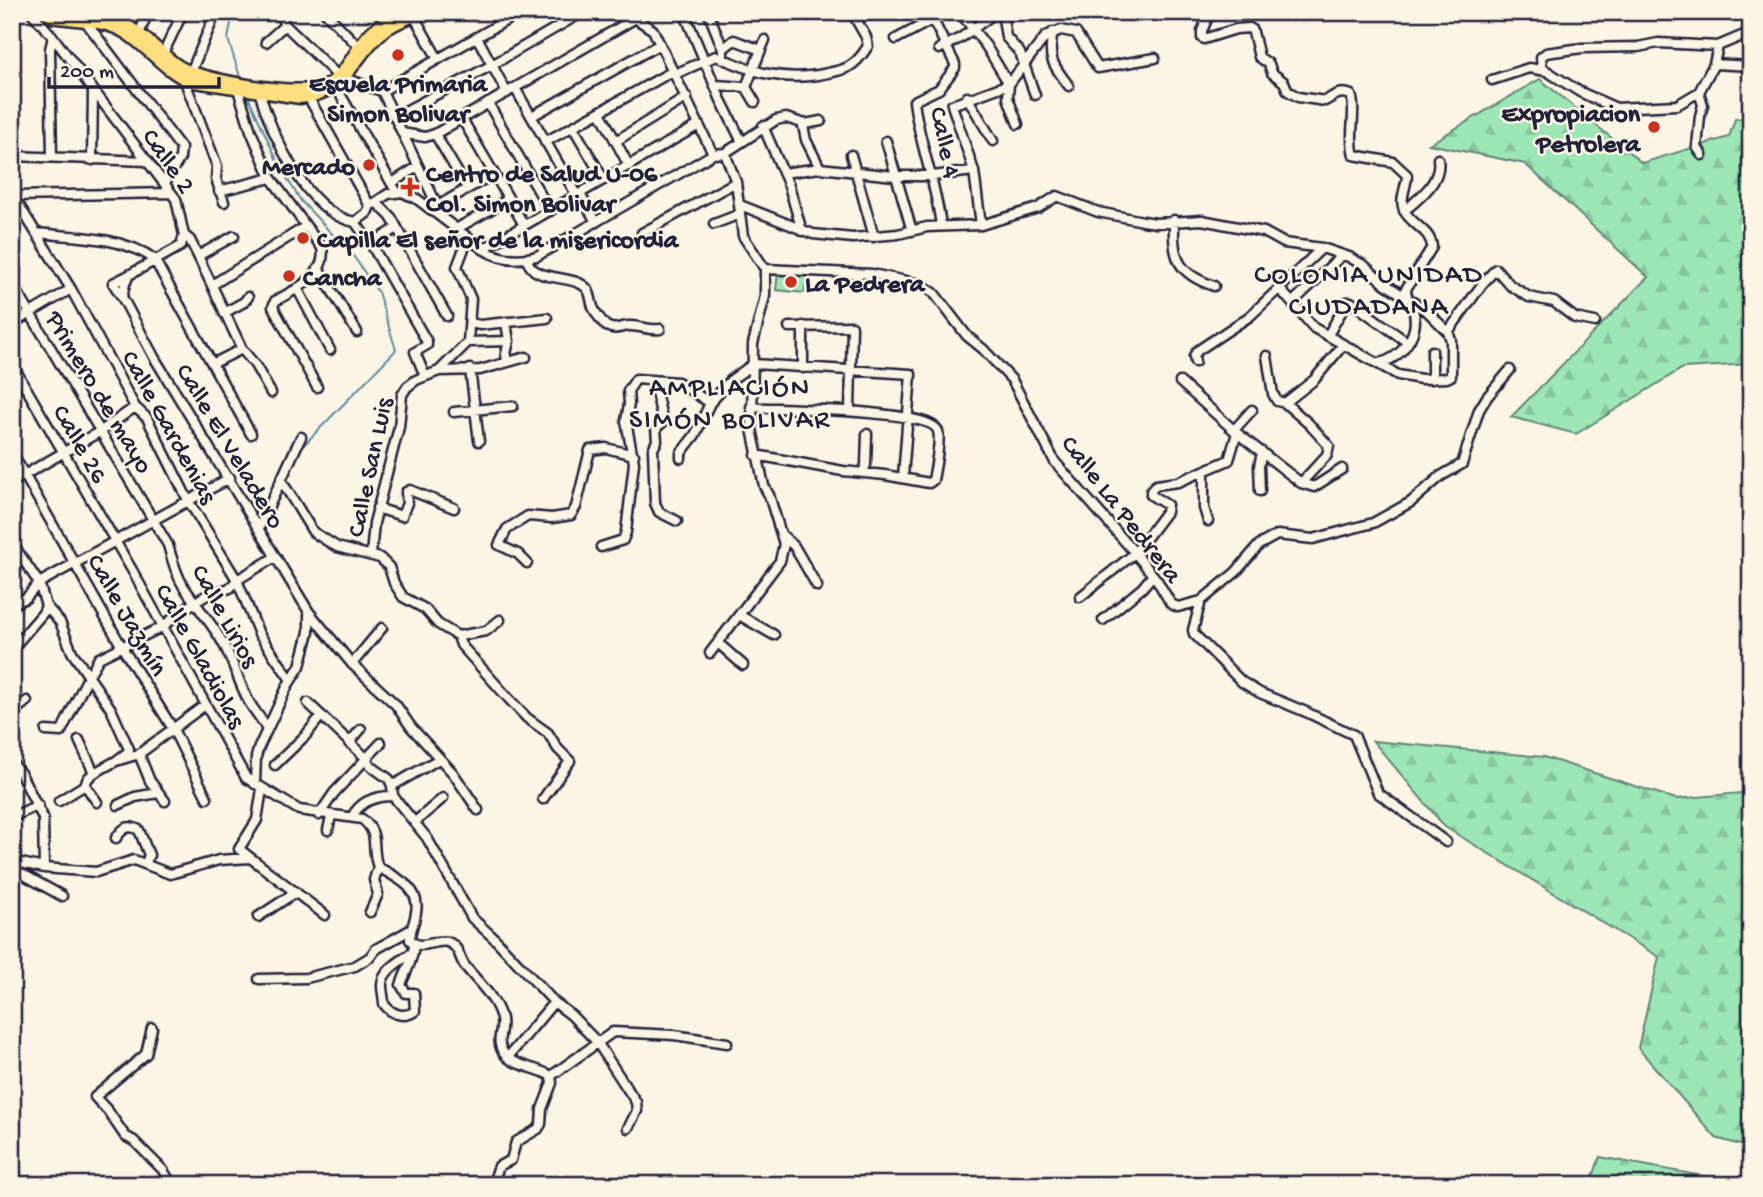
<svg xmlns="http://www.w3.org/2000/svg" width="1763" height="1197" font-family="'Gochi Hand',sans-serif">
<style>
.forest{fill:url(#forest-firs);stroke:#608478;stroke-width:2}
.pitch{fill:#9de6b5;stroke:#608478;stroke-width:2}
.lines{fill:none;stroke-linecap:round;stroke-linejoin:round}
.stream{stroke:#5d8ca0;stroke-width:2}
.minor-casing{stroke:#22223b;stroke-width:13}
.major-casing{stroke:#22223b;stroke-width:15}
.minor{stroke:#fcf5e5;stroke-width:8}
.major{stroke:#fedf80;stroke-width:10}
.poi-dot{fill:#c8321e;stroke:#fcf5e5;stroke-width:2.5}
.labels{text-anchor:middle;stroke-width:5;stroke-linejoin:round;paint-order:stroke}
.poi-label{font-size:26px;font-weight:bold;fill:#22223b;stroke:#fcf5e5;text-anchor:start}
.street-label{font-size:26px;fill:#22223b;stroke:#fcf5e5}
.neighbourhood-label{font-size:28px;letter-spacing:2px;fill:#22223b;stroke:#fcf5e5}
</style>
<defs>
<pattern id="forest-firs" width="22" height="20" patternUnits="userSpaceOnUse" patternTransform="scale(1.75)"><rect width="22" height="20" fill="#9de6b5"/><path d="M5 1l3.5 6h-7zM16 11l3.5 6h-7z" fill="#87c59d"/></pattern>
</defs>
<rect width="100%" height="100%" fill="#fcf5e5"/>
<filter id="ink" filterUnits="userSpaceOnUse"><feTurbulence type="fractalNoise" baseFrequency=".0143" numOctaves="2"/><feDisplacementMap in="SourceGraphic" scale="14" xChannelSelector="R" yChannelSelector="G"/><feConvolveMatrix kernelMatrix="1 2 1 2 8 2 1 2 1" color-interpolation-filters="sRGB"/></filter>
<g filter="url(#ink)">
<!-- forest -->
<path class="forest" d="M1540 79 1642 163 1729 137 1735 119 1751 117V364L1683 368 1576 434 1511 417 1648 277 1525 164 1429 144Z
M1373 741 1544 757 1676 799 1751 792V1148L1716 1138 1638 1048 1659 957 1445 827Z
M1600 1157 1751 1185H1590Z"/>
<!-- pitch -->
<path class="pitch" d="M778 272 807 275 804 293 776 290Z"/>
<g class="lines">
<!-- stream -->
<path class="stream" d="M233 12 228 39 241 80
M247 94 280 167 301 201 354 257 378 292 396 350 299 450"/>
<defs>
<path id="minor" d="M31 12 53 37 176 199 184 235 190 240 198 256 242 349 255 365 271 393
M279 12 285 25 338 76 382 91 437 205
M325 12 359 47
M376 12 389 20
M626 12 653 30 713 154
M684 12 720 98 742 142
M708 12 723 49
M925 12 936 26 955 64V68L939 89 914 101C919 143 936 183 941 226
M960 12 986 46 1009 84 1008 98 1018 124
M1002 12 1006 37 1020 53 1035 95
M1206 12 1208 17 1202 31V38L1204 39 1236 29 1250 28 1253 32 1259 57 1269 64 1272 73 1284 82 1288 91 1298 97 1325 101C1334 96 1340 90 1351 95 1357 111 1348 136 1354 155L1393 162 1407 175C1407 186 1399 199 1404 210 1411 225 1431 230 1432 247L1406 289C1406 299 1411 302 1413 310 1421 333 1401 359 1379 363
M414 16 438 59
M86 22 181 148 180 158 165 183
M1053 32C1047 59 1053 65 1069 86
M139 34 148 12
M477 37 507 93
M896 39 947 12
M266 42 285 25
M1718 46 1751 32
M939 49 962 37 996 12
M163 54 183 12
M723 59V49L734 40 761 50
M1714 64 1751 66
M191 72 216 12
M675 74 716 56C752 71 778 81 818 75 844 70 853 70 868 46L866 37 854 16
M184 79 217 166 216 179 224 202
M1492 80 1529 68 1546 71
M716 85 746 87
M237 86 251 131 271 178 322 248C328 275 295 290 275 301L273 307 317 387
M336 87 396 191
M258 88C271 132 305 213 355 222L367 213 370 206 388 194 402 192 417 199 483 249C500 260 518 261 537 256L713 154 725 153 736 182 743 236 765 269V296L753 344 752 429 764 486 769 495 784 544 780 561 710 653
M515 88 577 196
M382 91 521 12
M1699 92 1677 105 1616 108 1580 92 1542 68 1541 57 1546 53 1582 48 1638 47 1658 43 1718 46
M306 93 370 206
M967 97 993 141
M755 102 746 87 765 40
M488 103 550 211
M600 112 629 166
M532 116 660 44
M394 117 492 65 583 12
M462 119 524 225
M763 126 789 186 802 231
M573 127 604 180
M402 133 425 137 435 134 634 19
M435 134 467 188
M616 141 687 97
M886 141 912 231
M545 142 673 71
M725 153 776 120 786 118 805 124 821 121
M851 155 874 237
M1702 155 1697 147 1700 116 1703 105 1699 92 1714 64 1718 46
M12 156 148 161
M52 157 50 49 53 37
M92 160 93 92
M820 168 894 176H932L974 171
M783 173 820 168 806 140 803 126 805 124
M392 183 417 167
M219 191 271 178
M12 194 71 289 135 407 147 418 188 500 237 580 259 634 291 680
M580 194 596 222
M14 196 171 193
M376 202 391 217 447 316
M740 205 813 234 853 238 898 234 927 227 981 225 1038 208 1057 196 1098 212 1143 221 1156 223 1202 220 1264 232 1284 243 1322 248 1349 257 1365 266 1384 283 1428 312 1448 332 1451 340V376L1447 378 1421 379 1398 375 1314 328 1279 288
M436 207 493 174
M1404 211C1420 198 1442 181 1438 159
M1174 220C1173 258 1176 273 1214 286
M355 222 371 244 427 342V345L415 352 425 376
M714 224 740 214
M981 225 974 171 952 105 1009 84 1046 36 1061 30 1076 33 1098 68 1155 58
M456 229 507 200
M36 233C74 237 122 236 154 259L251 434
M642 233 736 182
M184 235 181 246 129 275 125 284 122 297 154 357 309 612V632L300 666 288 685 259 747 256 757 255 784
M371 244 397 228
M483 249 699 125
M198 256 234 236
M527 259C532 281 565 275 581 284 591 289 590 297 593 307 596 315 601 320 606 326 616 331 619 327 629 326 640 325 648 331 660 329
M318 268 357 332
M765 269 872 274 921 284 934 293 967 336 983 349 1012 380 1055 462 1135 553 1157 580 1171 604 1178 607 1201 601
M12 283 168 545C172 559 177 578 186 590 197 606 210 622 220 638 232 657 237 678 247 698 252 709 261 717 267 730
M212 285 305 227
M297 288 330 350
M122 297 113 283 129 275
M1293 302 1342 255
M224 313 244 302 248 297
M17 321 71 289
M470 323 480 325 547 318
M803 326V368
M789 327 852 326 850 411
M1448 332 1483 283 1496 269 1510 285 1529 297 1554 302 1575 318 1595 322
M1328 335 1347 302H1351L1407 342
M468 342 509 341 506 322
M1432 351V379
M1267 356 1273 394 1277 401 1285 403
M507 362 506 354 509 341
M1195 362 1194 356 1197 351 1250 316 1322 248
M12 364 132 570 246 778 299 810 362 819C381 834 370 848 378 867 395 877 421 887 416 912 415 922 410 929 410 940 423 954 442 932 455 947 460 952 460 960 465 966 477 981 494 996 500 1015 506 1030 492 1040 506 1056 517 1067 537 1067 551 1076
M212 364 242 349
M470 369 479 441
M439 371 468 342 471 299 457 267 468 238
M664 381 656 392 663 422 656 428 657 441 653 449 655 503 659 512 677 521
M1180 382 1237 433 1301 483 1314 487 1342 469
M751 407C777 409 931 409 938 431 941 441 935 469 933 480L929 483 885 475 843 471 756 455
M454 412 513 406
M1234 430 1252 410
M12 453 122 647 173 729 207 798
M681 458V453L695 435 710 403 731 380 753 364 911 374 903 477
M1204 471V508L1208 521
M863 472 866 465 867 434
M281 480 313 532 337 547 380 558 389 567 394 583 403 597 425 609 438 624 458 636 461 645 509 699 527 718 548 733 558 749 570 761 567 765 543 799
M12 482 101 431 135 407
M1301 483 1327 455 1329 446 1309 424 1285 403 1314 380 1343 345
M1260 491 1259 466 1262 452
M377 508 402 516 407 503 406 492 410 490 454 508
M259 528 301 437
M782 535 794 546 817 586
M12 543 39 583 46 606
M601 547 623 540 626 532 634 463 626 421 629 404 628 391 636 379 678 382 710 403
M371 555 374 523 399 427 402 395 407 387 416 380 439 371 480 370 526 357
M527 563 518 554 499 545 507 529 528 516 552 518 571 515 576 507 590 450 606 448 634 455
M1080 597 1135 553 1166 512 1167 505 1151 495V491L1156 485 1178 482 1229 460 1237 433
M12 604 26 598 39 583 230 478
M46 606 60 622 72 652 111 709 129 749 128 752 116 761
M309 612 352 664 396 705 411 727 453 773 478 810
M739 615 774 635
M1103 620 1142 588 1153 575
M458 636 486 631 500 620
M718 643 743 665
M12 649 43 613 46 606
M352 664 382 628
M308 703 363 755 371 766 389 779 392 786 393 796 427 838 472 918 496 940 554 1002 571 1015 597 1042 636 1102 637 1111 628 1128
M12 713 27 701
M46 731 61 732 89 675 99 658 162 627 192 604 207 595 230 588 237 580 275 557
M79 740 94 773
M349 743 361 729
M139 754 150 781 165 801
M12 763 21 774 43 818 44 868
M275 765 306 735 321 716
M85 785 97 802
M392 786 439 759
M262 789 257 820 239 849 325 915
M59 801 85 785 88 778 94 773 116 761 139 754 205 705
M118 805 135 797 158 793
M319 815 334 793 381 743
M12 817 38 805
M352 817C360 801 375 796 393 796
M415 822 443 798
M328 830 331 816
M116 838C123 828 128 824 139 830L149 855 146 863
M1446 842 1378 793 1354 735 1306 712 1260 693 1242 682 1194 634 1193 630 1201 601 1236 572 1259 545 1277 535 1313 539 1373 523 1411 502 1441 476 1462 464 1479 410 1487 397 1510 370
M12 861 44 868 96 872 134 860 170 874 219 860 250 858
M19 872 62 896
M370 912 378 894 374 880 378 867
M258 917 296 892
M413 952C411 964 405 973 401 985L406 993H414L415 1011C404 1019 391 1014 384 1004 384 997 382 992 382 986 381 971 402 960 413 952L414 944
M259 979 306 978 355 966 370 957 376 949 410 930
M152 1028 146 1054 95 1097 108 1111 125 1136 134 1141 163 1170 172 1185
M508 1057 554 1002
M551 1076 613 1032 674 1035 727 1043
M499 1185 494 1180 499 1166 511 1160 516 1142 538 1129 541 1124 542 1109 552 1083 551 1076"/>
<path id="major" d="M45 12 52 17C76 21 106 20 127 34 148 48 164 70 188 81L300 98C349 94 351 58 383 32 395 22 410 18 423 12
M72 12C89 16 108 16 124 24 144 33 160 54 179 66 201 80 300 97 324 86 346 76 353 51 369 34 378 24 393 18 405 12"/>
</defs>
<!-- minor casing -->
<use href="#minor" class="minor-casing"/>
<!-- major casing -->
<use href="#major" class="major-casing"/>
<!-- minor -->
<use href="#minor" class="minor"/>
<!-- major -->
<use href="#major" class="major"/>
</g>
</g>
<!-- markers -->
<g class="poi-dot">
<circle cx="398" cy="55" r="7"/>
<circle cx="1654" cy="127" r="7"/>
<circle cx="369" cy="165" r="7"/>
<path d="M406.5 176.5h7v7h7v7h-7v7h-7v-7h-7v-7h7z"/>
<circle cx="303" cy="238" r="7"/>
<circle cx="289" cy="276" r="7"/>
<circle cx="791" cy="282" r="7"/>
</g>
<g class="labels">
<!-- poi labels -->
<g class="poi-label">
<text x="398" y="91" text-anchor="middle">Escuela Primaria<tspan x="398" dy="30">Simon Bolivar</tspan></text>
<text x="1640" y="121" text-anchor="end">Expropiacion<tspan x="1640" dy="30">Petrolera</tspan></text>
<text x="355" y="174" text-anchor="end">Mercado</text>
<text x="426" y="181">Centro de Salud U-06<tspan x="426" dy="30">Col. Simon Bolivar</tspan></text>
<text x="317" y="247">Capilla El señor de la misericordia</text>
<text x="303" y="285">Cancha</text>
<text x="805" y="291">La Pedrera</text>
</g>
<!-- street labels -->
<g class="street-label">
<text transform="translate(947 142) rotate(78)" y="9">Calle 4</text>
<text transform="translate(170 160) rotate(55)" y="9">Calle 2</text>
<text transform="translate(101 391) rotate(59)" y="9">Primero de mayo</text>
<text transform="translate(171 426) rotate(61)" y="9">Calle Gardenias</text>
<text transform="translate(82 443) rotate(60)" y="9">Calle 26</text>
<text transform="translate(232 445) rotate(59)" y="9">Calle El Veladero</text>
<text transform="translate(368 467) rotate(-78)" y="9">Calle San Luis</text>
<text transform="translate(1123 508) rotate(52)" y="9">Calle La Pedrera</text>
<text transform="translate(129 614) rotate(60)" y="9">Calle Jazmín</text>
<text transform="translate(227 615) rotate(61)" y="9">Calle Lirios</text>
<text transform="translate(202 655) rotate(61)" y="9">Calle Gladiolas</text>
</g>
<!-- neighbourhood labels -->
<g class="neighbourhood-label">
<text x="1369" y="282">COLONIA UNIDAD<tspan x="1369" dy="32">CIUDADANA</tspan></text>
<text x="730" y="395">AMPLIACIÓN<tspan x="730" dy="32">SIMÓN BOLIVAR</tspan></text>
</g>
</g>
<!-- margin -->
<rect width="1763" height="1197" fill="none" stroke="#fcf5e5" stroke-width="42"/>
<rect x="21" y="21" width="1721" height="1155" fill="none" stroke="#22223b" stroke-width="2.5" filter="url(#ink)"/>
<!-- scale -->
<path d="M49 77v10h170v-10" fill="none" stroke="#22223b" stroke-width="3.5"/>
<text x="60" y="77" font-size="21" fill="#22223b" stroke="#fcf5e5" stroke-width="5" paint-order="stroke">200 m</text>
</svg>
